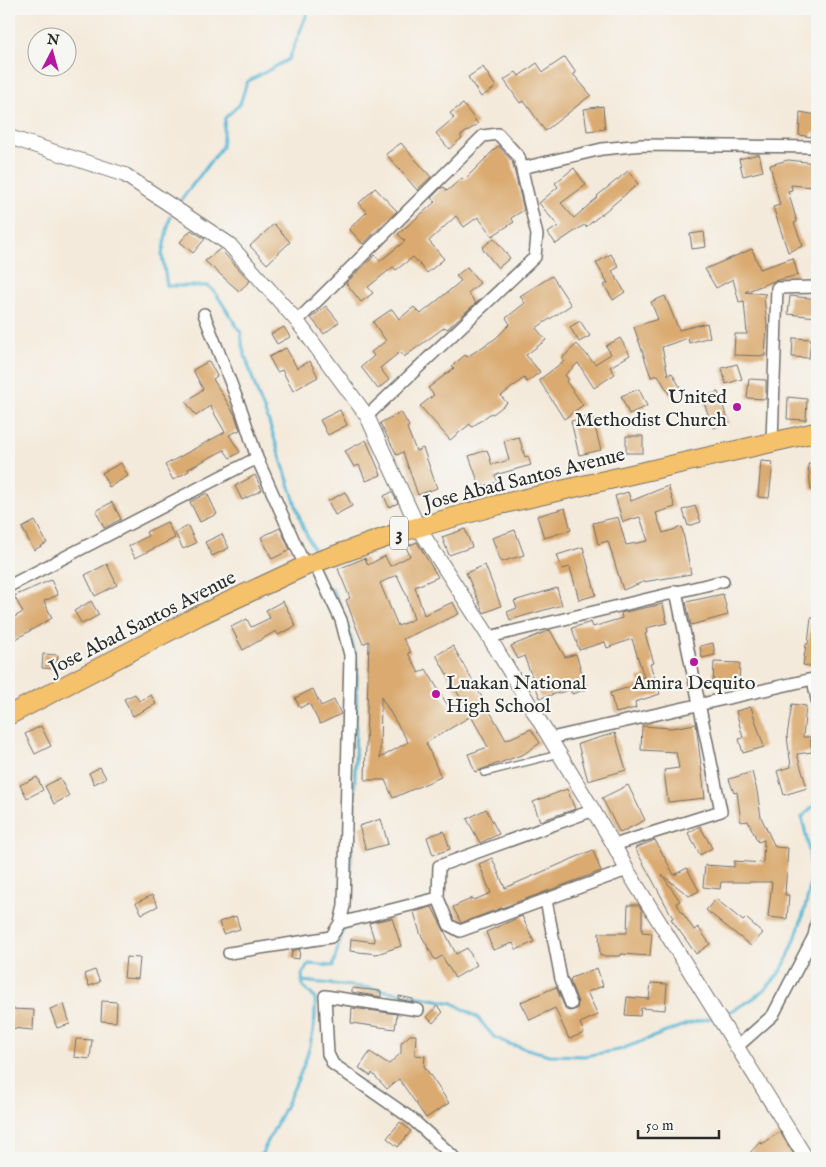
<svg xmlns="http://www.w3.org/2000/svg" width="826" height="1167" font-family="'IM FELL English',serif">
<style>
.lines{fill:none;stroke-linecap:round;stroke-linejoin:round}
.stream{stroke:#56b7d5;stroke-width:3}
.building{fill:#daaa70;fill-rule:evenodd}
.service-casing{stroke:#716e69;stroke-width:8}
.minor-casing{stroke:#716e69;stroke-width:14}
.tertiary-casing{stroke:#716e69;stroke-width:16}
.trunk-casing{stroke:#716e69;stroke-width:21}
.service{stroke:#fff;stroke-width:5.5}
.minor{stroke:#fff;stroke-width:11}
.tertiary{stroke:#fff;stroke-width:14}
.trunk{stroke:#f5c16b;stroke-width:19}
.poi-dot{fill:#b5179e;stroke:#f6f6f2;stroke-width:2}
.labels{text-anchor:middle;stroke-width:4.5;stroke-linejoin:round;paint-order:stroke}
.shield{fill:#f6f6f2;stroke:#686867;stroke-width:1}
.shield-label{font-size:19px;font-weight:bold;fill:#2b2b2b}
.poi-label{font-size:20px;fill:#2b2b2b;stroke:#f6f6f2;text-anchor:end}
.street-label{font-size:20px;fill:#2b2b2b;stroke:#f6f6f2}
</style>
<rect width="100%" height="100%" fill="#f6f6f2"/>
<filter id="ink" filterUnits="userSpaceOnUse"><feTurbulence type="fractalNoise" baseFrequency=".02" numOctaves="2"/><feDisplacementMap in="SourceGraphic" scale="10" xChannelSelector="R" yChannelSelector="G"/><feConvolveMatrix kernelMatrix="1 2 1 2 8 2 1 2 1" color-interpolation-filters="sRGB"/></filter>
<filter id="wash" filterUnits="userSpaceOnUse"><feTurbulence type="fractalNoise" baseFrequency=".0096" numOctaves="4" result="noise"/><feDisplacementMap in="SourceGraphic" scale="20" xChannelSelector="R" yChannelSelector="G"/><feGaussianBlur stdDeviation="1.12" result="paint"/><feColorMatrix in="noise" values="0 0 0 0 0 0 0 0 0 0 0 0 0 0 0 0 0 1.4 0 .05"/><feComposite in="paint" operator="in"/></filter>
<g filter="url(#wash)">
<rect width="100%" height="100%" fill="#f4eadb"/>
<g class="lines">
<!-- stream -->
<path class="stream" d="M177 205 222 147 225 118 240 104 247 82 289 59 309 9
M170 217 162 254 167 286H208L215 292 241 333 243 349 258 395 269 422 303 527 314 550
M332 589 339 603
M348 626 356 658 357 671 354 813
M350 876 353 827
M302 981 371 988 453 1003 477 1017 494 1037 509 1044 549 1055 584 1056 619 1050 687 1024 715 1017
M721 1015C742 1007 763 994 777 976 791 959 811 895 811 874 811 855 806 835 802 817L817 803
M260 1158C283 1106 319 1056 315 998L303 986 302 974 309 964 333 966 343 929"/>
</g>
<g id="blocks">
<!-- building -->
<path class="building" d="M565 57 576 73 573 74 591 95 545 131 524 101 520 103 504 80 516 72 519 76 537 63 543 72Z
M483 67 496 87 481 97 468 77Z
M463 104 478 124 460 136 462 138 449 149 436 133 454 118 450 113Z
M603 106 605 129 587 131 584 109Z
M800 112 817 115V133H812L811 137 799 135Z
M401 143 431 177 417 190 386 154Z
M498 146 512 161 524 210 511 218 514 222 492 236 478 217 464 227 456 216 429 241 444 259 427 273 413 257 396 270 393 267 368 287 373 293 361 302 346 283 375 255 380 261 405 241 398 234 435 202 431 198 441 188 444 187 447 191 462 178 464 180Z
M759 154 763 171 743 176 739 159Z
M788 160 816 163 814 187 791 185 792 190 788 191 797 222 794 223 803 246 788 252 773 207 780 205 770 165Z
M574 168 586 185 561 203 574 218 598 197 597 196 628 171 638 184 586 227 584 225 556 244 548 233 558 226 539 203 558 187 555 183Z
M375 188 397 211 363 244 349 229 367 212 359 203Z
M274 224 290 242 267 264 250 246Z
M191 230 205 239 193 253 180 242Z
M704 232 706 247 692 249 690 234Z
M494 238 510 258 498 268 482 248Z
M220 249 250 281 239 291 205 261Z
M752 249 760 269 793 258 798 275 774 281 745 292 766 294 764 296 767 325 765 356 734 355 735 334H747L744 301 739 302 733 279 716 288 705 269Z
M611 254 619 267 612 271 625 292 613 300 604 285 608 283 596 263Z
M467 267 480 283 468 293 476 303 447 329 445 327 404 357 400 352 380 368 389 380 378 389 361 367 374 356 371 352 386 341 373 322 392 309 399 319 414 307 421 314 461 281 456 276Z
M552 276 571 305 536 328 546 340 526 355 540 372 527 382 524 378 501 396 507 403 493 414 491 413 472 427 470 424 450 440 420 406 434 395 428 388 454 368 452 366 465 355 467 357 496 338 510 324 506 318 525 303 520 296Z
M665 296 679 330 707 323 710 337 689 343 688 338 662 347 668 375 672 373 680 387 672 391V399L658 375 651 377 634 327 658 319 651 302Z
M790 296 817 299V317L788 314Z
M326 306 339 322 324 334 311 318Z
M580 321 590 336 579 342 570 327Z
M284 327 290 337 277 344 271 334Z
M620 338 630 355 610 367 615 374 594 388 578 363 565 375 568 379 566 381 583 405 564 419 539 380 564 361 562 358 577 344 595 364 611 354 606 346Z
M793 338 811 339 809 358 792 357Z
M286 348 297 368 310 361 318 377 293 391 282 370 277 372 269 357Z
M209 361 217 376 213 379 235 415 240 430 229 435 240 452 230 458 224 450 188 469 189 471 173 480 165 465 225 432 210 406 196 416 186 402 203 389 193 370Z
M737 364 742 379 726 384 722 368Z
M749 379 766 380V399L747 398Z
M639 389 647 406 629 414 621 396Z
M718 392 729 423 713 428 702 397Z
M788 397 807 399 806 420 787 419Z
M340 410 347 425 328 435 320 420Z
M401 412 409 426 407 428 416 451 423 448 437 488 418 495 403 452 397 455 380 423Z
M592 416 601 450 579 455 571 421Z
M626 436H643V453H626Z
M519 437 525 457 528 456 531 465 495 475 498 482 480 487 469 456 487 450 492 465 509 460 504 441Z
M366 440 381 475 366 481 359 465 354 467 345 451Z
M761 461 773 462 769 498 758 497Z
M121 463 128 476 109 487 102 473Z
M808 464H817V490H811Z
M255 475 262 490 242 500 235 486Z
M668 486 675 507 656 513 663 533 682 527 691 574 643 582 623 590 608 541 598 544 593 523 618 517 626 545 648 541 640 517 623 522 615 496 628 492 631 501Z
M345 492 352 506 335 515 328 501Z
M392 492 398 503 389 507 384 496Z
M207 493 217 514 200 522 190 502Z
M112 502 121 519 104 528 96 511Z
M695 506 701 522 688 526 683 510Z
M565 508 571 530 544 538 537 516Z
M35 521 47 543 34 550 22 528Z
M167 522 175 538 135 558 129 546 148 536 146 532Z
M188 526 196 543 183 549 175 533Z
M280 528 290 550 272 559 261 537Z
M465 529 472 547 449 555 442 537Z
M515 530 524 555 501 562 492 538Z
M222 534 229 548 212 556 205 542Z
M417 542 438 577 415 587 424 615 453 602 459 614 403 639 411 652 408 653 419 673 426 669 451 711 464 704 436 655 453 646 506 740 531 729 540 743 524 754 475 772 468 754 488 747 471 716 426 743 441 777 393 798 385 780H365L369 641 363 644 356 627 346 600 350 598 338 569 365 558 368 565 385 556 390 566 410 556 406 547ZM397 575 407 596 414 619 398 626 380 583ZM381 697 408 742 380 758Z
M583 547 596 595 579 600 570 567 562 569 557 555Z
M107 564 117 585 95 596 85 575Z
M485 565 501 606 484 613 466 573Z
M51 580 58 595 44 601 52 618 9 643V620L23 612 14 596Z
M557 588 562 605 510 620 507 612 517 608 514 601Z
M723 594 728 615 691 625 686 602Z
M91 601 99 615 82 624 74 611Z
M283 601 296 626 278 635 276 631 243 650 231 627 247 619 251 627 270 618 266 610Z
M663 604 667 623 646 628 647 633 645 634 654 663 650 664 660 694 635 702 636 708 616 713 610 693 640 684 638 678 644 677 632 639 607 648 605 642 579 650 572 628 591 622 593 627 622 618 621 613Z
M811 618H817V667L803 665 806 644H808Z
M550 630 565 657 576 654 587 689 572 694 570 690 540 698 524 656 518 659 511 646Z
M713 643 715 655 702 658 700 646Z
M43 654 58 655 57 669 42 668Z
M714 662 740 663 739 685 713 684Z
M313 689 321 706 334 700 341 714 320 724 309 703 300 708 295 698Z
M135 694 139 701 151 695 156 704 133 716 124 699Z
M792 704 806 706 803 737H810L812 752 797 754 807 788 784 795 777 771 791 767 787 736Z
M751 707 764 747 743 753 739 739 743 738 736 711Z
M696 724 705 798 668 802 664 770 679 768 676 752 641 750 642 726 671 728Z
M41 726 51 746 35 754 25 734Z
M615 733 626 770 588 781 578 744Z
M100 767 106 778 94 784 89 773Z
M752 772 757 791 761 817 775 847 788 848 785 895H789L787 919 768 917 772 882H721L720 889 703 887 705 865 734 867V861L763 863 764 840 758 842 748 821 741 822 737 792 734 793 729 779Z
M37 777 43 790 27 798 20 785Z
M60 778 69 796 54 804 45 786Z
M628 785 645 820 620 833 602 798Z
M567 789 575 809 540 821 533 802Z
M486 809 499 834 480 843 467 819Z
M381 819 388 844 366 850 359 826Z
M700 826 712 848 700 855 688 833Z
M444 831 450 849 433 855 427 837Z
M655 840 674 875 687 868 699 891 689 896 662 875 680 901 676 903 694 930 698 927 710 944 696 954 671 919 673 918 635 848Z
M593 850 601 871 461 923 453 907 473 898 474 900 491 893 479 864 492 858 505 888Z
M152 895 158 906 142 914 136 903Z
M716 899 743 921 746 918 763 933 751 946 706 910Z
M628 905H639L642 911V932L652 933 650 956 621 954V956H600L599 933H627Z
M432 907 456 954 467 948 477 965 455 978 442 956 435 960 420 933 414 912Z
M236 916 240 929 223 934 219 922Z
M522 916 534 942 516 950 513 943 493 950 486 932Z
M392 918 401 946 377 954 350 951 351 939 375 942 369 923Z
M300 949 299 959 291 958 292 951Z
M126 957 140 958 138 979 124 978Z
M597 968 603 986 587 992 598 1015 580 1023 584 1033 569 1039 555 1008 530 1020 521 1002 556 987 566 1010 570 1011 577 1009 578 1002 570 982 571 978Z
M95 970 100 982 89 986 84 974Z
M651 983 667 984 665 1010 641 1008 640 1016 625 1015 627 997 649 999Z
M352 988 381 991V997L352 992Z
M399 996 413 999V1002L398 999Z
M102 1001 117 1002 116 1022 101 1021Z
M64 1004 70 1024 57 1028 50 1009Z
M437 1006 443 1012 433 1023 427 1017Z
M352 1008 397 1014 395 1029 351 1023Z
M12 1009 34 1010 33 1030 11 1028Z
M410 1035H416L415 1055 425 1056 424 1066 449 1103 426 1118 399 1079 387 1089 372 1073 371 1076 359 1068 370 1052 389 1064 401 1053V1043Z
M76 1039 92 1040 90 1059 74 1057Z
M400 1122 411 1131 398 1147 387 1138Z
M780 1132 796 1158H745L760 1142 762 1144Z"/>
</g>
</g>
<g filter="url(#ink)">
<use href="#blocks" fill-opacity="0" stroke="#716e69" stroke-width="1"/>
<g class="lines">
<defs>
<path id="service" d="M484 773 559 754"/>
<path id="minor" d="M522 168 602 149 643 145 817 147
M204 314 242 412 257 458
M297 321 483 136 498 134 519 157 537 235 535 257 367 416
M772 442 777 288 817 287
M9 586 257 458 305 566
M489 637 723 581
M813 679 817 700
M551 738 817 678
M594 810 439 866 438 898 449 925 460 931 627 870
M614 845 721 811 676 591
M546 900 561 979 571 1004
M340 923 438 898
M229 953 331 937 340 923 344 906 350 655 341 620 314 563
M418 1010 325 996 328 1054 333 1064 412 1119 455 1158
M737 1047 773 1015 814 936 817 921"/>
<path id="tertiary" d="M9 137 125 175 229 244 297 321 367 416 418 527 489 637 614 845 627 870 806 1158"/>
<path id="trunk" d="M9 715 198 616 305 566 404 531 498 505 817 432"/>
</defs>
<!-- service casing -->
<use href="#service" class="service-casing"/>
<!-- minor casing -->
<use href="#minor" class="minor-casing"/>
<!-- tertiary casing -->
<use href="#tertiary" class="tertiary-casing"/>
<!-- trunk casing -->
<use href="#trunk" class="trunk-casing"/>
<!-- service -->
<use href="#service" class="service"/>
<!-- minor -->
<use href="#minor" class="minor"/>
<!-- tertiary -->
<use href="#tertiary" class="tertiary"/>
<!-- trunk -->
<use href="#trunk" class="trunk"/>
</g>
</g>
<!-- markers -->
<g class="poi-dot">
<circle cx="737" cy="407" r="5"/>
<circle cx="694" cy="662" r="5"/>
<circle cx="436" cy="694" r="5"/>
</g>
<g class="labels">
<!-- shield labels -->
<rect class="shield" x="390" y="516.5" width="18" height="33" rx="4"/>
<g class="shield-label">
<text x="399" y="540">3</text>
</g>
<!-- poi labels -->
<g class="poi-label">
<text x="727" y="403">United<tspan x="727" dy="23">Methodist Church</tspan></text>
<text x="446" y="689" text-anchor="start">Luakan National<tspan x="446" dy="23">High School</tspan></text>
<text x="694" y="689" text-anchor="middle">Amira Dequito</text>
</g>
<!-- street labels -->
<g class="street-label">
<text transform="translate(524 478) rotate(-14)" y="7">Jose Abad Santos Avenue</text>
<text transform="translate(142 622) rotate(-27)" y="7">Jose Abad Santos Avenue</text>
</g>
</g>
<!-- margin -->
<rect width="826" height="1167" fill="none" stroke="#f6f6f2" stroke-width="30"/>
<!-- north arrow -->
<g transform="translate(52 52) rotate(6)"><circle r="24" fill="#f6f6f2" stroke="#a5a5a2"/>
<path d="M0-4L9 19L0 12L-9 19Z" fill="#b5179e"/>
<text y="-8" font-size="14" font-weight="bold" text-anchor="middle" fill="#2b2b2b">N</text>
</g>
<!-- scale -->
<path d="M638 1130v8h81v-8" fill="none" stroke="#2b2b2b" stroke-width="2.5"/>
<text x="646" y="1130" font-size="15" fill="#2b2b2b" stroke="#f6f6f2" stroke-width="4" paint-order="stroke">50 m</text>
</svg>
